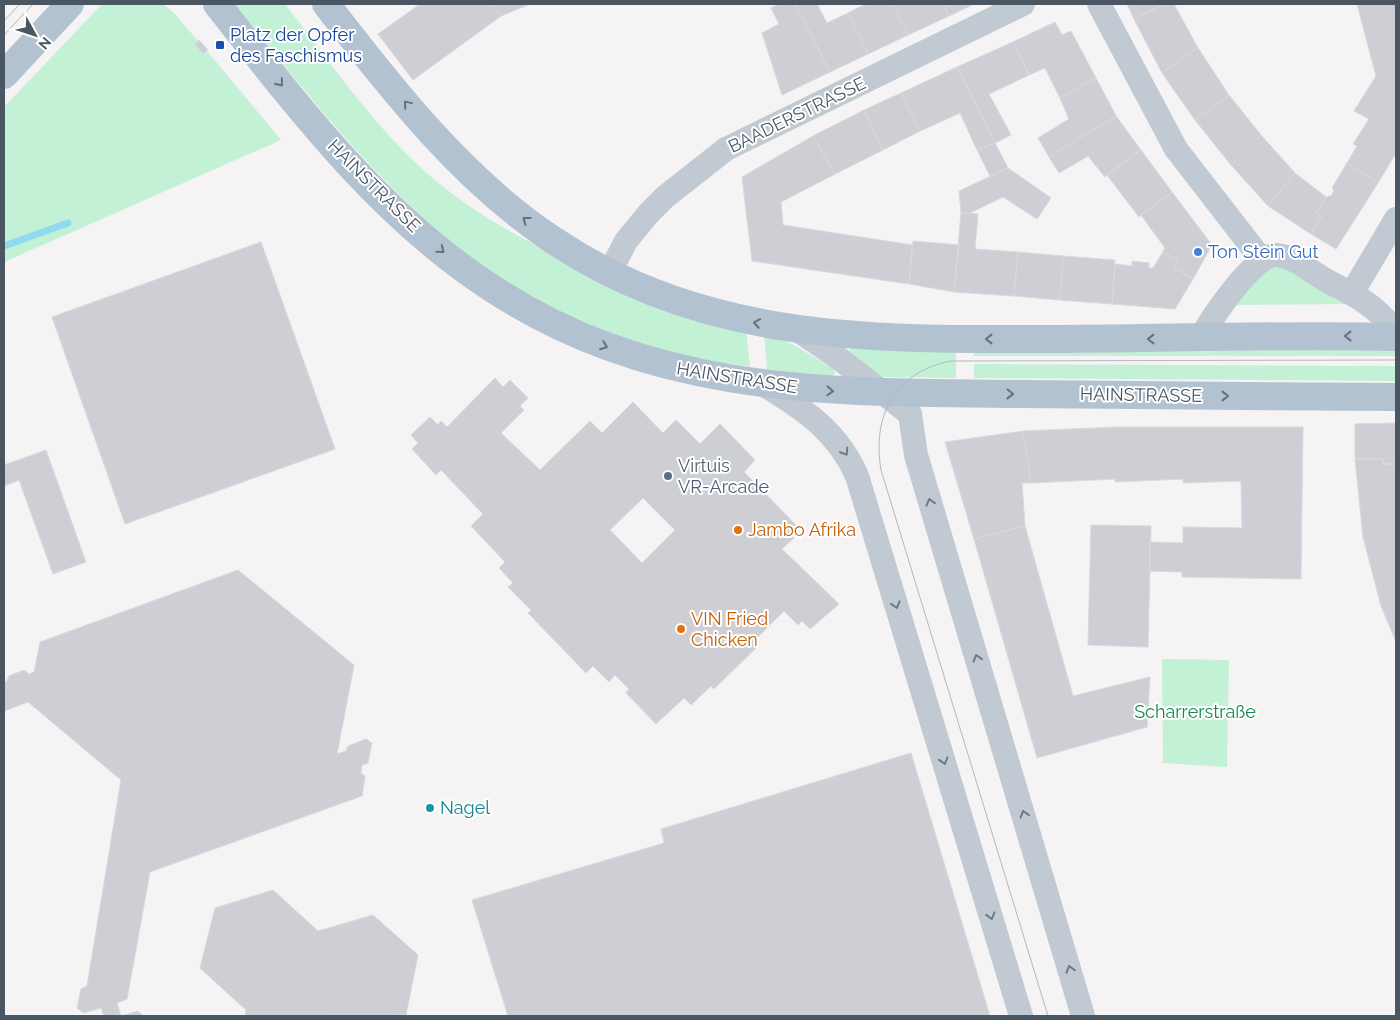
<svg xmlns="http://www.w3.org/2000/svg" width="1400" height="1020" font-family="Raleway,sans-serif">
<style>
.green{fill:#c3f1d5}
.lines{fill:none;stroke-linecap:round;stroke-linejoin:round}
.stream{stroke:#90daee;stroke-width:7}
.building{fill:#cdcfd5;stroke:#d7d9de;fill-rule:evenodd}
.minor{stroke:#c1cad2;stroke-width:24}
.major{stroke:#b3c2d1;stroke-width:28}
.tram{stroke:#b5b8bd;stroke-width:1}
.oneway{stroke:#64717d}
.oneway2{stroke:#6e7983}
.transit-dot{fill:#1a4fb4;stroke:#fff;stroke-width:2}
.shop-dot{fill:#3f7fe0;stroke:#fff;stroke-width:2}
.service-dot{fill:#5c6f8a;stroke:#fff;stroke-width:2}
.food-dot{fill:#e8710a;stroke:#fff;stroke-width:2}
.culture-dot{fill:#0f9aa8;stroke:#fff;stroke-width:2}
.labels{text-anchor:middle;stroke-width:4;stroke-linejoin:round;paint-order:stroke}
.transit-label{font-size:18px;fill:#164399;stroke:#fff;text-anchor:start}
.street-label{font-size:18px;fill:#4a5661;stroke:#fff}
.shop-label{font-size:18px;fill:#366cbe;stroke:#fff;text-anchor:start}
.service-label{font-size:18px;fill:#4e5e75;stroke:#fff;text-anchor:start}
.food-label{font-size:18px;fill:#c56008;stroke:#fff;text-anchor:start}
.park-label{font-size:18px;fill:#17864f;stroke:#fff}
.culture-label{font-size:18px;fill:#0d838f;stroke:#fff;text-anchor:start}
</style>
<rect width="100%" height="100%" fill="#f5f3f3"/>
<!-- green -->
<path class="green" d="M102 4H163L174 13 198 41 195 44 203 54 207 51 281 140 4 262V107Z
M234 4H285C328 60 369 119 420 167 510 250 634 287 746 331L750 367C713 361 675 355 639 343 578 322 516 293 465 253 375 182 306 92 234 4Z
M1276 262 1348 304 1231 305Z
M764 335 787 341 834 369 835 374 830 377 767 369Z
M849 345 956 348V378L879 377 850 351Z
M1396 346V356H974V348Z
M974 364 1396 366V381L974 378Z
M1162 659 1229 660 1227 767 1163 763Z"/>
<g class="lines">
<!-- stream -->
<path class="stream" d="M4 246 68 223"/>
</g>
<!-- building -->
<path class="building" d="M420 4H492L501 16 413 80 378 34Z
M492 4H530L501 16Z
M779 4H795L830 72 782 95 762 33 779 24 771 8Z
M795 4H817L827 23 848 13 868 54 830 72Z
M866 4H893L908 35 868 54 848 13Z
M893 4H944L949 16 908 35Z
M944 4H974L949 16Z
M1127 4H1164L1134 19Z
M1164 4H1174L1198 48 1162 73 1134 19Z
M1357 4H1396V153L1378 183 1347 163 1357 146 1353 144 1369 119 1354 111 1376 76Z
M1055 22 1062 35 1071 31 1096 78 1060 98 1045 68 1029 75 1013 42Z
M199 40 208 50 203 54 195 44Z
M1013 42 1029 75 989 94 1011 135 995 143 957 67Z
M1198 48 1229 95 1195 120 1162 73Z
M957 67 995 143 977 150 960 113 920 131 901 93Z
M1096 78 1116 116 1049 157 1038 138 1069 119 1060 98Z
M901 93 920 131 883 150 864 110Z
M1229 95 1261 135 1231 165 1195 120Z
M864 110 883 150 835 174 813 136Z
M1116 116 1141 150 1105 177 1088 156 1059 173 1049 157Z
M1261 135 1295 173 1268 206 1231 165Z
M813 136 835 174 781 202 783 225 912 245 909 284 752 261 742 177Z
M995 143 1008 168 990 176 977 150Z
M1141 150 1172 192 1139 217 1107 175Z
M1347 163 1378 183 1336 249 1311 234 1322 216 1316 213 1326 197 1332 195 1334 190 1332 188Z
M1008 168 1051 198 1037 219 1003 197 970 213H961L959 191Z
M1295 173 1326 197 1316 213 1322 216 1311 234 1268 206Z
M1172 192 1212 245 1193 279 1174 268 1178 260 1163 252 1165 248 1141 215Z
M961 213 978 214 975 249 1018 252 1014 296 954 292Z
M913 241 959 245 954 292 909 284Z
M261 242 335 449 125 524 52 317Z
M1018 252 1063 256 1060 300 1014 296Z
M1163 252 1178 260 1174 268 1193 279 1175 309 1112 304 1115 264 1132 266V261L1149 263V268H1153Z
M1063 256 1115 260 1112 304 1060 300Z
M495 378 503 387 510 380 528 398 520 406 524 410 501 433 540 470 590 421 602 433 633 402 663 433 676 420 700 444 720 424 755 460 744 472 798 527 790 534 794 538 782 549 839 604 810 629 802 621 798 625 784 611 754 641 758 646 714 689 711 686 691 705 684 698 656 724 626 693 629 689 615 675 609 682 593 666 586 673 528 613 531 610 508 587 513 583 499 568 505 562 471 526 483 514 441 470 436 475 412 449 418 443 411 435 430 417 438 425 441 421 447 427ZM643 498 675 530 642 563 610 530Z
M1396 423V464H1383V459H1355V424Z
M1118 427H1303L1301 579 1182 577V572L1150 571V542L1183 543V527L1242 528 1241 481 1183 483V479L1115 482V479L1031 483 1023 431Z
M1023 431 1031 483H1022L1025 526 974 539 945 442Z
M46 450 86 562 53 574 19 480 4 486V465Z
M1355 459H1383V464H1396V642L1381 606 1363 537Z
M1091 525 1151 526 1148 647 1088 645Z
M1025 526 1073 696 1150 677 1147 727 1037 758 974 539Z
M238 570 354 665 337 754 346 751 348 746 366 739 372 743 368 763 362 765 361 773 365 776 362 796 150 872 127 999 117 1003 121 1016H104L101 1008 83 1013 77 1008 81 989 87 986 121 780 28 702 4 711V683L7 681 9 676 24 670 29 674 34 672 40 642Z
M911 753 990 1016H508L472 900 664 843 661 829Z
M273 890 318 931 373 915 418 955 406 1015 245 1016 246 1010 200 968 215 908Z
M138 1011 143 1016H121Z"/>
<g class="lines">
<!-- minor -->
<path class="minor" d="M1099 4 1176 149 1262 260
M609 274 626 241 649 213 665 197 726 149 1023 4
M1352 293 1396 219
M796 329 836 356 910 414 916 455 1083 1016
M1200 339C1211 319 1253 255 1276 255 1295 256 1314 275 1331 283 1357 296 1380 308 1396 334
M764 385C804 409 838 432 857 476L1021 1016"/>
<!-- major -->
<path class="major" d="M217 4C297 106 378 213 487 285 655 397 832 392 1024 394 1148 396 1272 396 1396 397
M326 4C393 90 461 179 553 240 700 339 866 340 1037 339 1157 339 1277 334 1396 337
M4 75 70 4"/>
<!-- tram -->
<path class="tram" d="M4 21 20 4
M4 35 33 4
M1048 1016 881 470C872 416 894 372 951 361L1396 360"/>
</g>
<!-- one-way arrows -->
<defs><path id="oneway-chevron" d="M-2-3.5L2.5 0L-2 3.5" fill="none" stroke-width="1.6" stroke-linecap="round" stroke-linejoin="round" transform="scale(1.25)"/></defs>
<g class="oneway">
<use href="#oneway-chevron" transform="translate(280 83) rotate(51)"/>
<use href="#oneway-chevron" transform="translate(407 104) rotate(-130)"/>
<use href="#oneway-chevron" transform="translate(526 220) rotate(-143)"/>
<use href="#oneway-chevron" transform="translate(441 250) rotate(39)"/>
<use href="#oneway-chevron" transform="translate(757 323) rotate(-170)"/>
<use href="#oneway-chevron" transform="translate(1348 336) rotate(180)"/>
<use href="#oneway-chevron" transform="translate(989 339) rotate(180)"/>
<use href="#oneway-chevron" transform="translate(1151 339) rotate(180)"/>
<use href="#oneway-chevron" transform="translate(604 346) rotate(21)"/>
<use href="#oneway-chevron" transform="translate(830 391) rotate(3)"/>
<use href="#oneway-chevron" transform="translate(1010 394) rotate(1)"/>
<use href="#oneway-chevron" transform="translate(1225 396)"/>
</g>
<g class="oneway2">
<use href="#oneway-chevron" transform="translate(845 452) rotate(57)"/>
<use href="#oneway-chevron" transform="translate(930 502) rotate(-107)"/>
<use href="#oneway-chevron" transform="translate(896 605) rotate(73)"/>
<use href="#oneway-chevron" transform="translate(977 658) rotate(-107)"/>
<use href="#oneway-chevron" transform="translate(944 761) rotate(73)"/>
<use href="#oneway-chevron" transform="translate(1024 814) rotate(-107)"/>
<use href="#oneway-chevron" transform="translate(991 916) rotate(73)"/>
<use href="#oneway-chevron" transform="translate(1070 969) rotate(-106)"/>
</g>
<!-- markers -->
<rect class="transit-dot" x="215" y="40" width="10" height="10" rx="2.5"/>
<circle class="shop-dot" cx="1198" cy="252" r="5"/>
<circle class="service-dot" cx="668" cy="476" r="5"/>
<g class="food-dot">
<circle cx="738" cy="530" r="5"/>
<circle cx="681" cy="629" r="5"/>
</g>
<circle class="culture-dot" cx="430" cy="808" r="5"/>
<g class="labels">
<!-- transit labels -->
<g class="transit-label">
<text x="230" y="41">Platz der Opfer<tspan x="230" dy="21">des Faschismus</tspan></text>
</g>
<!-- street labels -->
<g class="street-label">
<text transform="translate(797 115) rotate(-26)" y="6">BAADERSTRASSE</text>
<text transform="translate(374 186) rotate(45)" y="6">HAINSTRASSE</text>
<text transform="translate(737 378) rotate(9)" y="6">HAINSTRASSE</text>
<text transform="translate(1141 395) rotate(1)" y="6">HAINSTRASSE</text>
</g>
<!-- shop labels -->
<g class="shop-label">
<text x="1208" y="258">Ton Stein Gut</text>
</g>
<!-- service labels -->
<g class="service-label">
<text x="678" y="472">Virtuis<tspan x="678" dy="21">VR-Arcade</tspan></text>
</g>
<!-- food labels -->
<g class="food-label">
<text x="748" y="536">Jambo Afrika</text>
<text x="691" y="625">VIN Fried<tspan x="691" dy="21">Chicken</tspan></text>
</g>
<!-- park labels -->
<g class="park-label">
<text x="1195" y="718">Scharrerstraße</text>
</g>
<!-- culture labels -->
<g class="culture-label">
<text x="440" y="814">Nagel</text>
</g>
</g>
<!-- border -->
<rect width="1400" height="1020" fill="none" stroke="#4a5661" stroke-width="10"/>
<!-- north arrow -->
<g transform="translate(35 35) rotate(130)" stroke="#ffffff" stroke-width="4" paint-order="stroke">
<path d="M0-4L9 19L0 12L-9 19Z" fill="#4a5661"/>
<text y="-8" font-size="14" font-weight="bold" text-anchor="middle" fill="#4a5661">N</text>
</g>
</svg>
